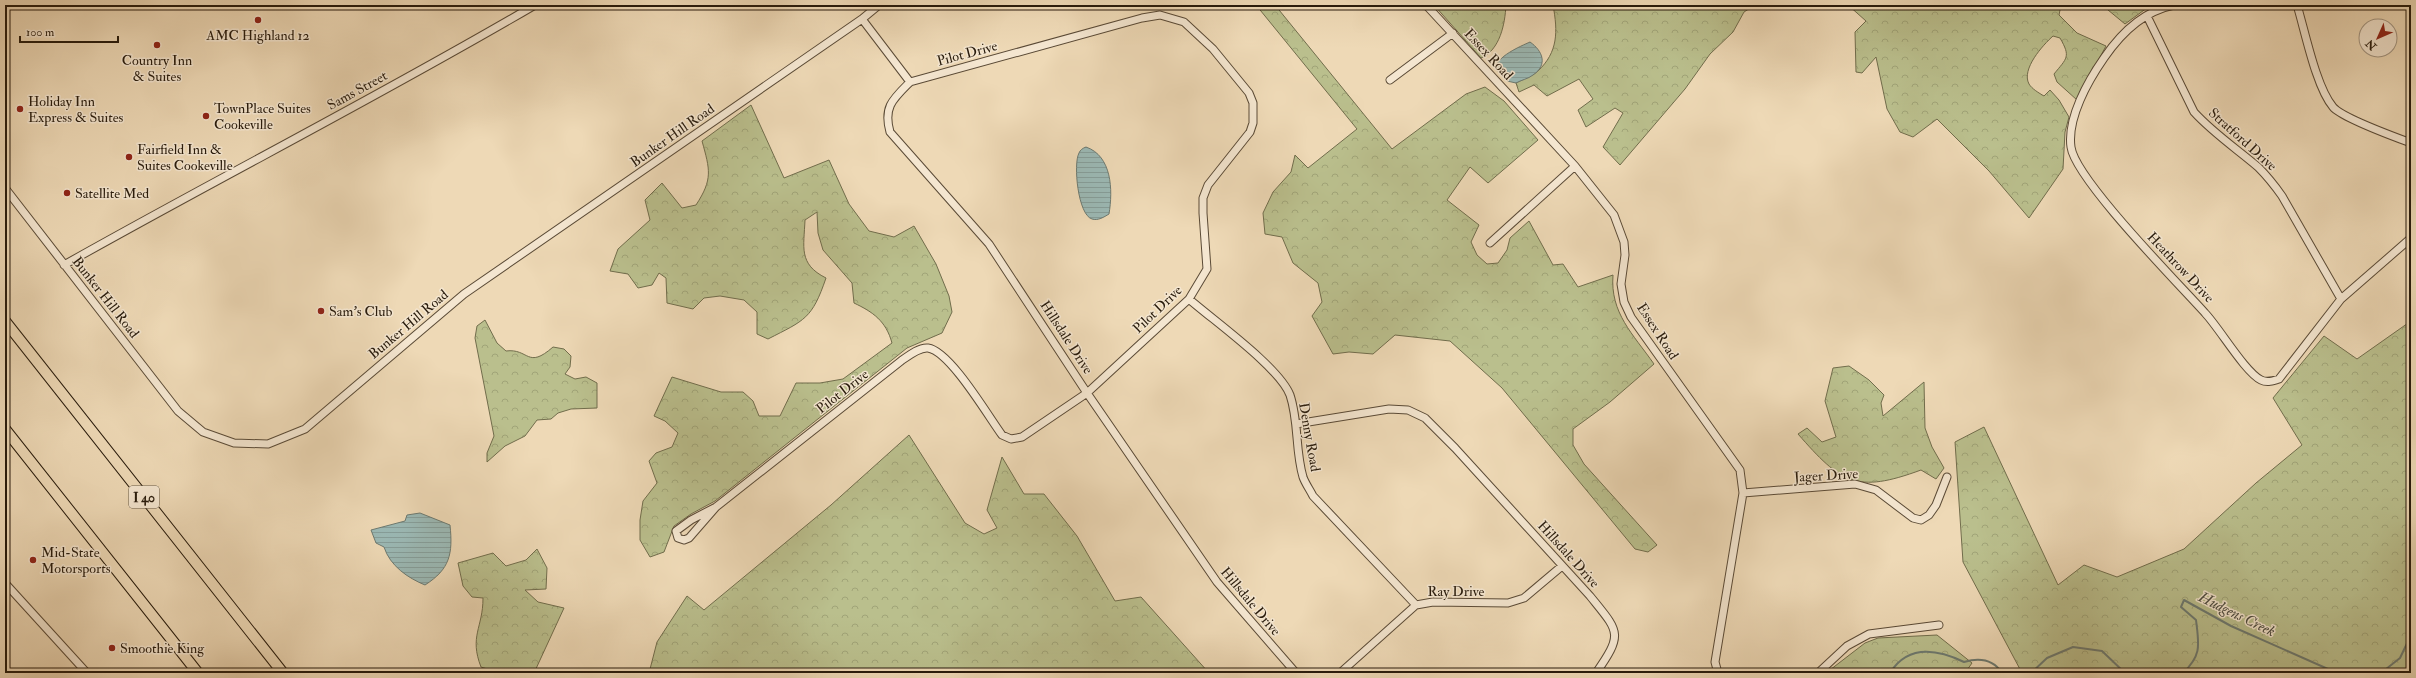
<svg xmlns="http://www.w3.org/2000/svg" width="2416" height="678" font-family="'IM FELL Double Pica',serif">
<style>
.forest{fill:url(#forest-crowns);stroke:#716d4c}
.water{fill:url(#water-rules);stroke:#6d7a71}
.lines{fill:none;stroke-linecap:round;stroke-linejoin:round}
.stream{stroke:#6d7a71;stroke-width:2}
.minor-casing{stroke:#5a4a36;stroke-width:9}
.highway-casing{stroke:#281b0c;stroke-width:12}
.minor{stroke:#f4e6d0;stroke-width:7}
.highway{stroke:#eed9b6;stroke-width:10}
.poi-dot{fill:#8f2418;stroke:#f4e6d0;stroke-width:1.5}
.labels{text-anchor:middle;stroke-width:3;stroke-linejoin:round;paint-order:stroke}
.shield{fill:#f4e6d0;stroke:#655847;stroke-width:1}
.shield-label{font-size:13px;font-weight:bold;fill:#281b0c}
.poi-label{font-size:14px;fill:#281b0c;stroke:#f4e6d0;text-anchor:start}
.street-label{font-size:14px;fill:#281b0c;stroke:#f4e6d0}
.water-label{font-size:15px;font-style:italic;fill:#4a4a3f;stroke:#f4e6d0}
</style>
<defs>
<pattern id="forest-crowns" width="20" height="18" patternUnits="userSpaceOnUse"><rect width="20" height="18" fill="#babf8d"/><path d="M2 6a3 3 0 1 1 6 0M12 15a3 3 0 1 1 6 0" fill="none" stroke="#a0a478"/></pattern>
<pattern id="water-rules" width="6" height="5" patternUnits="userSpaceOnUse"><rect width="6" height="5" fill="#9bb9b5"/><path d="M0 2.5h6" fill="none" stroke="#869e9a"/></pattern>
</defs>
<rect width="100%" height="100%" fill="#eed9b6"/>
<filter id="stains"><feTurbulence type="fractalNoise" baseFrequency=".005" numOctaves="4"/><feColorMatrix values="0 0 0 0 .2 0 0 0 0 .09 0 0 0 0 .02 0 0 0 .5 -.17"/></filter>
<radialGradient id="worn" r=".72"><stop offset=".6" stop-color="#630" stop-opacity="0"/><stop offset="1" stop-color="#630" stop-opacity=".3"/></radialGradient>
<!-- forest -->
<path class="forest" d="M1256 5H1275L1392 149 1466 94 1485 87 1504 101 1538 140 1488 183 1470 167 1447 200 1479 225 1471 242 1477 255 1487 264 1498 263 1507 250 1510 238 1529 221 1553 265 1563 264 1578 287 1613 275C1610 313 1633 334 1654 364L1610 402 1573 429V445L1584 464 1657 545 1648 552 1635 549 1502 388 1450 341 1395 335 1373 354 1349 352 1333 354 1312 316 1322 302 1318 283 1293 263 1282 237 1265 234 1263 213 1273 192 1291 172 1295 155 1308 168 1357 129Z
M1434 5H1506C1505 24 1500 50 1481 58Z
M1553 5H1755L1744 12 1733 32 1710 54 1685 89 1620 165 1603 147 1623 113 1615 108 1586 127 1578 110 1593 99 1579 79 1547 96 1534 85 1519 92 1516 83C1523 79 1531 77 1538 71 1558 52 1558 32 1553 5Z
M1848 5H2061L2059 15 2077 33 2106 46 2077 100 2057 82 2054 74C2067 58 2071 57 2060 38L2053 36C2043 45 2021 69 2029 84 2032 89 2039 93 2044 96L2050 90 2059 100 2069 117 2065 132 2063 169 2029 218 1989 171 1937 119 1913 137 1900 132 1887 109 1876 57 1862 73 1856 72 1855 32 1866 21Z
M2102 5H2151L2125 24Z
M751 105 784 178 829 160 849 204 869 231 894 237 914 226 936 264 949 296 952 312 942 333 907 348 715 501 691 514 674 526 664 552 650 557 640 540V520L643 501 657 483 649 461 656 453 672 447 678 433 665 421 654 416 672 377 721 392H743L753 401 759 416H780L796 383H820L843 379 892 343C886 321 873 312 854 303L852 283 823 250 818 233 817 212 805 220C804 247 798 264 826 278 812 319 805 320 768 339L757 334V312L744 300 720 296 704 298 693 309 667 303 666 278 659 273 652 285 638 288 628 274 610 271 618 249 650 220 645 200 662 183 682 208 696 205C713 179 710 170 702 141Z
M485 320 497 343 506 351C529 348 527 370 553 347L564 349 571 356 570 367 565 374 575 379 586 377 597 383V408L571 409 558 413 551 419 537 420 525 436 505 446 487 462V453L494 436 475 338 477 326Z
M2411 321V673H2022L1963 562 1955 442 1984 427 2058 585 2084 565 2117 577 2184 549 2256 483 2302 445 2273 398 2324 336 2357 359Z
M1849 366 1869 380 1884 395 1881 403 1883 416 1924 382 1925 428 1932 447 1944 468 1936 479 1921 470C1856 494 1841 483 1798 434L1807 428 1822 442 1836 437 1825 401 1833 368Z
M909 435 965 523 984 534 997 528 987 510 1002 457 1024 494H1044L1077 536 1115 601 1141 597 1209 673H649L657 642 687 596 704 610 831 505Z
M537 549 547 568 546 589 525 590 538 602 564 608 534 673H500L481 667C469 636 483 628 483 598L472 597 463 586 458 563 493 553 506 566 526 560Z
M1937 635 1972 663 1965 673H1826L1865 643 1878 638Z"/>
<!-- water -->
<path class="water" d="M1530 42C1543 51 1548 65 1533 75 1528 79 1521 80 1516 83L1507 81 1496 69C1495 57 1521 46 1530 42Z
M1086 147C1112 156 1113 190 1109 214 1104 217 1098 221 1092 219 1078 215 1073 164 1079 153 1080 150 1083 148 1086 147Z
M420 513 450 525C453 554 450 569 425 585 408 578 390 566 384 547L376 543 371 530 405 521 407 515Z"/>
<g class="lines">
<!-- stream -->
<path class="stream" d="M1890 673C1908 644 1937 649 1964 662 1978 658 1993 659 2002 673
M2031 673 2047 658 2073 647 2102 651 2125 673
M2183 673C2202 655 2199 645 2196 620L2181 607 2184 600 2231 626 2337 673
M2381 673 2400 658 2411 635"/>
<defs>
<path id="minor" d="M1426 5 1575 166 1614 215 1624 242 1625 255 1621 284 1624 302 1631 317 1740 470 1743 493 1715 662 1718 673
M2174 5C2144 11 2121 33 2104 58 2088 81 2067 118 2071 147 2075 179 2179 284 2205 313 2220 329 2245 372 2261 380 2267 383 2273 381 2279 379L2341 299 2411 238
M2297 5C2305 31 2316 87 2333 107 2342 118 2395 137 2411 143
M2147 16 2194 112C2213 133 2237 149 2258 167 2267 176 2275 186 2282 196L2341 299
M862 19 910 82C893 99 883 107 890 132L989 244 1087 393 1217 582 1296 673
M1390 80 1453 33
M5 188 178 411 203 432 234 443 268 444 305 429 464 294 862 19 879 5
M1490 243 1575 166
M64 265C220 177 380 96 535 5
M1189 299C1214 321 1279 367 1290 395 1299 422 1295 450 1303 477 1305 483 1310 490 1313 496L1416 605
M1296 424 1389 409 1408 410 1425 418 1455 448 1590 596C1619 632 1624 633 1596 673
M1743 493 1855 484 1876 490 1913 518 1921 520 1929 515 1936 505 1947 477
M716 507 689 538 684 540 678 538 676 531 691 520 716 507 901 361C908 356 919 347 928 348 950 351 988 416 1002 435L1011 439 1022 437 1087 393 1189 299 1207 269 1203 213V198L1208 185 1250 132 1253 123V103L1249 93 1213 49 1184 22 1160 15 1142 18 910 82
M5 583 87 673
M1340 673 1416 605 1433 602 1508 603 1524 598 1562 566
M1818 673 1847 646 1869 634 1939 625"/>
<path id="highway" d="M5 321 283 673
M5 429 198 673"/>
</defs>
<!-- minor casing -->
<use href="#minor" class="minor-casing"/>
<!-- highway casing -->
<use href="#highway" class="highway-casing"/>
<!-- minor -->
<use href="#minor" class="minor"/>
<!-- highway -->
<use href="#highway" class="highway"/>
</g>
<!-- markers -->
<g class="poi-dot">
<circle cx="258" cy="20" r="4"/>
<circle cx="157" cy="45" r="4"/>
<circle cx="20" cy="109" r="4"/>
<circle cx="206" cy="116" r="4"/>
<circle cx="129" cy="157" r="4"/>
<circle cx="67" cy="193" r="4"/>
<circle cx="321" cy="311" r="4"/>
<circle cx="33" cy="560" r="4"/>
<circle cx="112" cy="648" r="4"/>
</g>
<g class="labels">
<!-- shield labels -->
<rect class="shield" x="129" y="486" width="30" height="22" rx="3"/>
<g class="shield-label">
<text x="144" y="502">I 40</text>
</g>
<!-- poi labels -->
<g class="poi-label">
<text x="258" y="40" text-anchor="middle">AMC Highland 12</text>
<text x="157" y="65" text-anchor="middle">Country Inn<tspan x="157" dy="16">&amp; Suites</tspan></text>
<text x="28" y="106">Holiday Inn<tspan x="28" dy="16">Express &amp; Suites</tspan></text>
<text x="214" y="113">TownPlace Suites<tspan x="214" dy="16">Cookeville</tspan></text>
<text x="137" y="154">Fairfield Inn &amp;<tspan x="137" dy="16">Suites Cookeville</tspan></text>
<text x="75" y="198">Satellite Med</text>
<text x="329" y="316">Sam's Club</text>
<text x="41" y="557">Mid-State<tspan x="41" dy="16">Motorsports</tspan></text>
<text x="120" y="653">Smoothie King</text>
</g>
<!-- street labels -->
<g class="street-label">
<text transform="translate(967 53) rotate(-15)" y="5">Pilot Drive</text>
<text transform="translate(1489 54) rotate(47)" y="5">Essex Road</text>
<text transform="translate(357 90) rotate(-29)" y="5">Sams Street</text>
<text transform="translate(672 135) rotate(-35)" y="5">Bunker Hill Road</text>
<text transform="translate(2243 139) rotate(42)" y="5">Stratford Drive</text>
<text transform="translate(2181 267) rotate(47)" y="5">Heathrow Drive</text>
<text transform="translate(106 297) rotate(52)" y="5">Bunker Hill Road</text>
<text transform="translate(1157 309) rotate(-44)" y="5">Pilot Drive</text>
<text transform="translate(408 324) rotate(-40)" y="5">Bunker Hill Road</text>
<text transform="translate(1658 331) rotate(57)" y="5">Essex Road</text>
<text transform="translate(1067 337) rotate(57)" y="5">Hillsdale Drive</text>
<text transform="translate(842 391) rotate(-38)" y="5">Pilot Drive</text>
<text transform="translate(1310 437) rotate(80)" y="5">Denny Road</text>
<text transform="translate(1826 475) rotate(-3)" y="5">Jager Drive</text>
<text transform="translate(1569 554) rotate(48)" y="5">Hillsdale Drive</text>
<text x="1456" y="596">Ray Drive</text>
<text transform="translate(1251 601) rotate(50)" y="5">Hillsdale Drive</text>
</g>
<!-- water labels -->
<g class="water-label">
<text transform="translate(2237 614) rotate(26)" y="5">Hudgens Creek</text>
</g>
</g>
<!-- margin -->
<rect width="2416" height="678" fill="none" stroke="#eed9b6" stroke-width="20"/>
<rect x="6" y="6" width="2404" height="666" fill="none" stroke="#281b0c" stroke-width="2"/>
<rect x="10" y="10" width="2396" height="658" fill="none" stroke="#281b0c"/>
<!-- north arrow -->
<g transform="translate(2378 38) rotate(225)"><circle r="19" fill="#f4e6d0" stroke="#a29582"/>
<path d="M0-3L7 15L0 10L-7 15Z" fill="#8f2418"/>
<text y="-6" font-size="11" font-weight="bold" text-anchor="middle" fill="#281b0c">N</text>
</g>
<!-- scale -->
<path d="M20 36v6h98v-6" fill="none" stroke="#281b0c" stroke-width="2"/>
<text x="26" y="36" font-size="12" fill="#281b0c" stroke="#f4e6d0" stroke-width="3" paint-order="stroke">100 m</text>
<rect width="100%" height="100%" filter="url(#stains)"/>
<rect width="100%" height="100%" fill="url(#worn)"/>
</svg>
